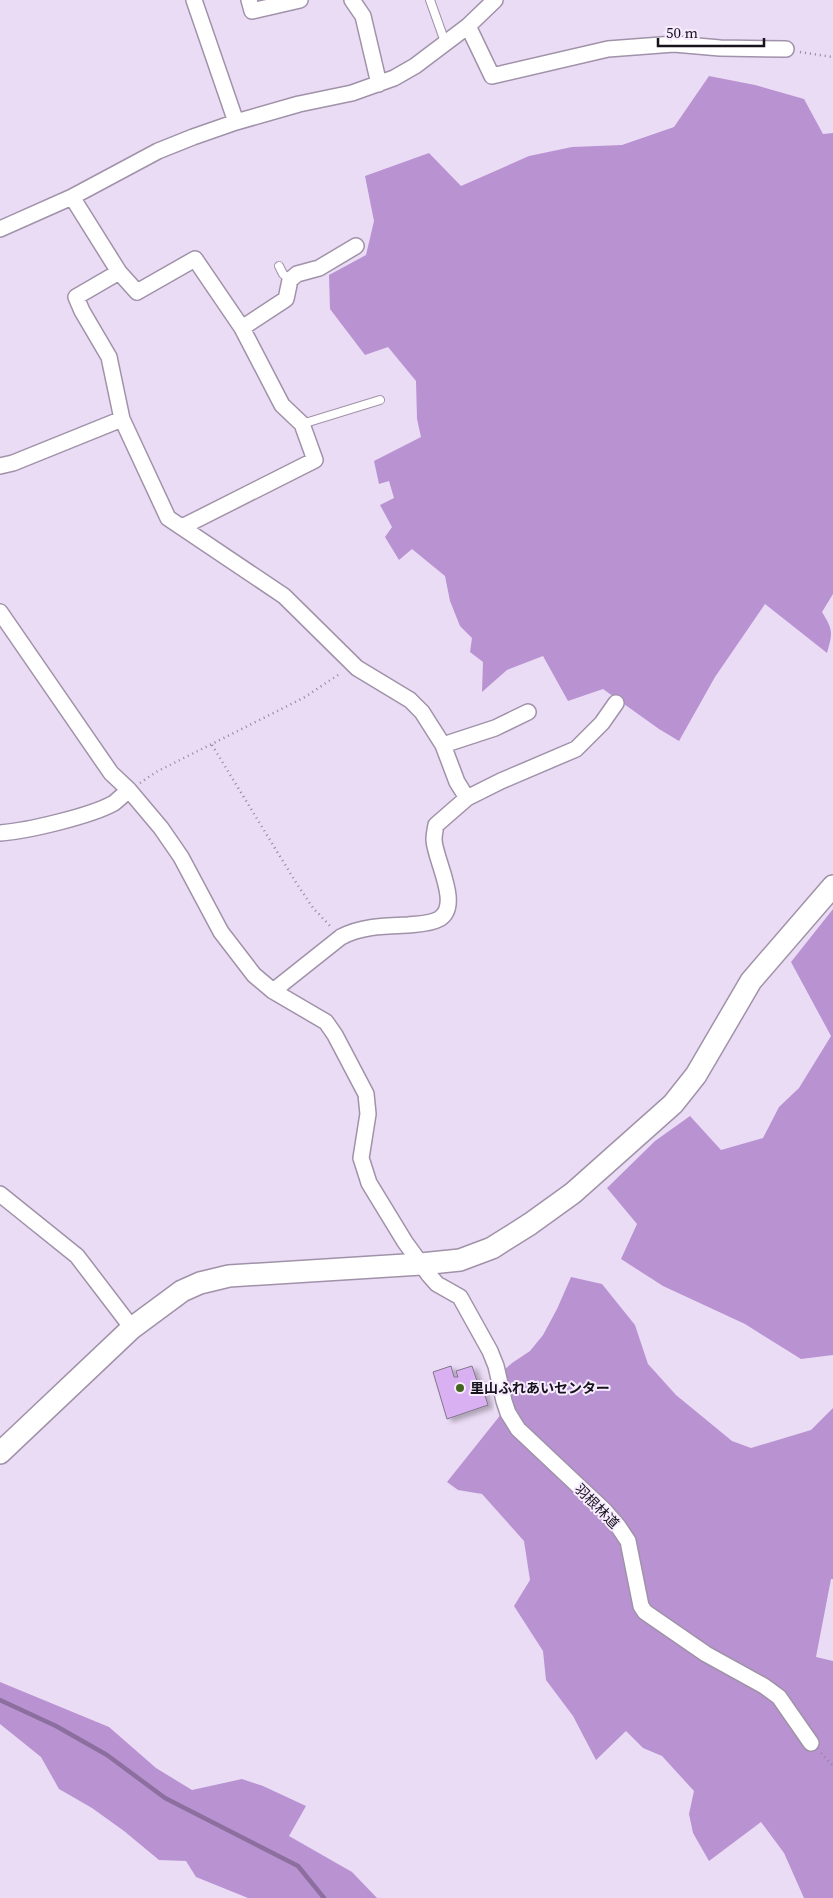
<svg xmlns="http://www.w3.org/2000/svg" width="833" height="1898" font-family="'Source Serif 4','Noto Sans JP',serif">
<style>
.forest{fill:#b992d2}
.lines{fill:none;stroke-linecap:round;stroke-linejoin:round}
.stream{stroke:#8c6f9f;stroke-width:4.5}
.building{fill:#d9b1f3;stroke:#81748a;filter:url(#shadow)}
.lane-casing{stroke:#a092a9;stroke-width:10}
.street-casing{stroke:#a092a9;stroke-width:18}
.secondary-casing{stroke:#a092a9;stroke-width:24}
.path{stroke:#92889a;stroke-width:2.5;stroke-dasharray:1 4;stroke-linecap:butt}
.lane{stroke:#fff;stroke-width:8}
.street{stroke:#fff;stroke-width:15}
.secondary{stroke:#fff;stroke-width:21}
.poi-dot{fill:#43661f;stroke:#f7ebff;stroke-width:2}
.labels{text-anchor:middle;stroke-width:4;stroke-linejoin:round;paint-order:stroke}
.poi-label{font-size:14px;font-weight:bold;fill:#18131c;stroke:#f7ebff;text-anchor:start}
.street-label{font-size:14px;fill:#18131c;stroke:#f7ebff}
</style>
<defs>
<filter id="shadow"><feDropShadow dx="5" dy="3" stdDeviation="2.5" flood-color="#0004"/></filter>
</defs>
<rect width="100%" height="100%" fill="#ebdcf5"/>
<!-- forest -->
<path class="forest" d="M709 76 755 85 804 99 823 134 833 133V594L822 612C833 630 833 632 827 653L765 604 715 677 679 741 659 729 603 689 568 701 543 656 507 670 482 692 483 662 470 652 472 638 460 626 450 601 445 576 412 549 399 560 385 537 392 527 380 505 394 498 389 481 379 484 374 461 421 437 417 419 416 381 388 347 365 355 330 309 329 275 366 255 374 221 365 176 429 153 461 186 529 156 572 147 622 145 674 127Z
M833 909V1355L801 1359 745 1324 663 1286 621 1259 637 1224 607 1188 655 1141 690 1116 721 1150 763 1138 779 1107 799 1088 831 1036 791 962Z
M571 1277 602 1284 635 1325 648 1364 676 1395 732 1441 751 1448 811 1430 833 1408V1579H831L816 1657 833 1661V1898H804L784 1853 761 1822 709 1861 693 1833 689 1814 694 1791 662 1756 643 1748 626 1731 596 1760 573 1716 546 1680 543 1651 514 1606 530 1580 524 1541 482 1494 458 1490 447 1482 506 1408 493 1380 512 1363 530 1351 543 1335 557 1309Z
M0 1682 109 1727 156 1768 192 1790 242 1779 263 1786 306 1806 289 1836 352 1872 377 1898H248L196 1877 186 1861 159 1860 124 1831 92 1808 59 1789 41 1757 0 1724Z"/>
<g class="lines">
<!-- stream -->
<path class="stream" d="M0 1700 56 1726 107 1755 165 1798 298 1866 324 1898"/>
</g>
<!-- building -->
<path class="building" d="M451 1366 454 1377H458L456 1371 472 1366 477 1381 480 1380 488 1405 447 1419 433 1372Z"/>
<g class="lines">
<defs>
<path id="lane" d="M430 0 445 42
M279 266 283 274 290 280
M302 424 380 400"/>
<path id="street" d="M194 0 236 122
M249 0 252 11 300 0
M352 0 363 16 379 84
M468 26 492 76 608 49 674 44 720 48 786 49
M72 197 119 272 137 292 195 259 242 328 282 405 302 424 315 460 182 527
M0 229 72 197 158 151 193 137 236 122 299 104 352 93 394 78 415 66 468 26 495 0
M119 272 76 297 82 311 109 357 122 419 168 518 284 596 357 668 410 700 422 712 443 745 457 782 467 798
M242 328 286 299 290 280 297 274 319 268 356 246
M0 466 13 463 122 419
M0 612 111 773 129 790 161 828 181 857 221 932 254 975 273 991 326 1022 335 1035 366 1094 368 1114 361 1158 369 1183 405 1242 429 1275 437 1284 460 1297 490 1351 496 1366 504 1401 508 1413 518 1429 604 1510 618 1526 628 1541 641 1606 645 1612 706 1654 764 1686 779 1697 811 1743
M443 745 495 728 528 712
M0 833C27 831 91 816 114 803 119 799 124 794 129 790
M273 991 341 937C362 926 385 926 408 925 418 924 430 924 439 919 462 906 435 860 434 840 434 835 435 830 436 825L467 798 501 781 576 749 602 723 616 703
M0 1194 77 1256 132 1328"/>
<path id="secondary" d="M0 1453 132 1328 182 1291 200 1283 229 1276 421 1264 460 1260 492 1248 530 1224 573 1193 673 1104 696 1075 751 981 833 886"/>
</defs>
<!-- lane casing -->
<use href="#lane" class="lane-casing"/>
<!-- street casing -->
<use href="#street" class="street-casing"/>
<!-- secondary casing -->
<use href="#secondary" class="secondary-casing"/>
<!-- path -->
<path class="path" d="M800 52 833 57
M212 745 295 881 313 908 331 927
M140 783 156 772 305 697 341 673
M821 1753 833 1766"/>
<!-- lane -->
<use href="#lane" class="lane"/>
<!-- street -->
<use href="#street" class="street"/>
<!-- secondary -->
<use href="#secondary" class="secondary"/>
</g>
<!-- markers -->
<circle class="poi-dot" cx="460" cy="1388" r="5"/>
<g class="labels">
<!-- poi labels -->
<g class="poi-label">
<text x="470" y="1393">里山ふれあいセンター</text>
</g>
<!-- street labels -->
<g class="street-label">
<text transform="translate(597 1506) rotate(45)" y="5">羽根林道</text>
</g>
</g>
<!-- scale -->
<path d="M658 38v8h106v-8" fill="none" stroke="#18131c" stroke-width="2.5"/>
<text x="666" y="38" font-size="15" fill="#18131c" stroke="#f7ebff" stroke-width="4" paint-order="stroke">50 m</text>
</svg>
